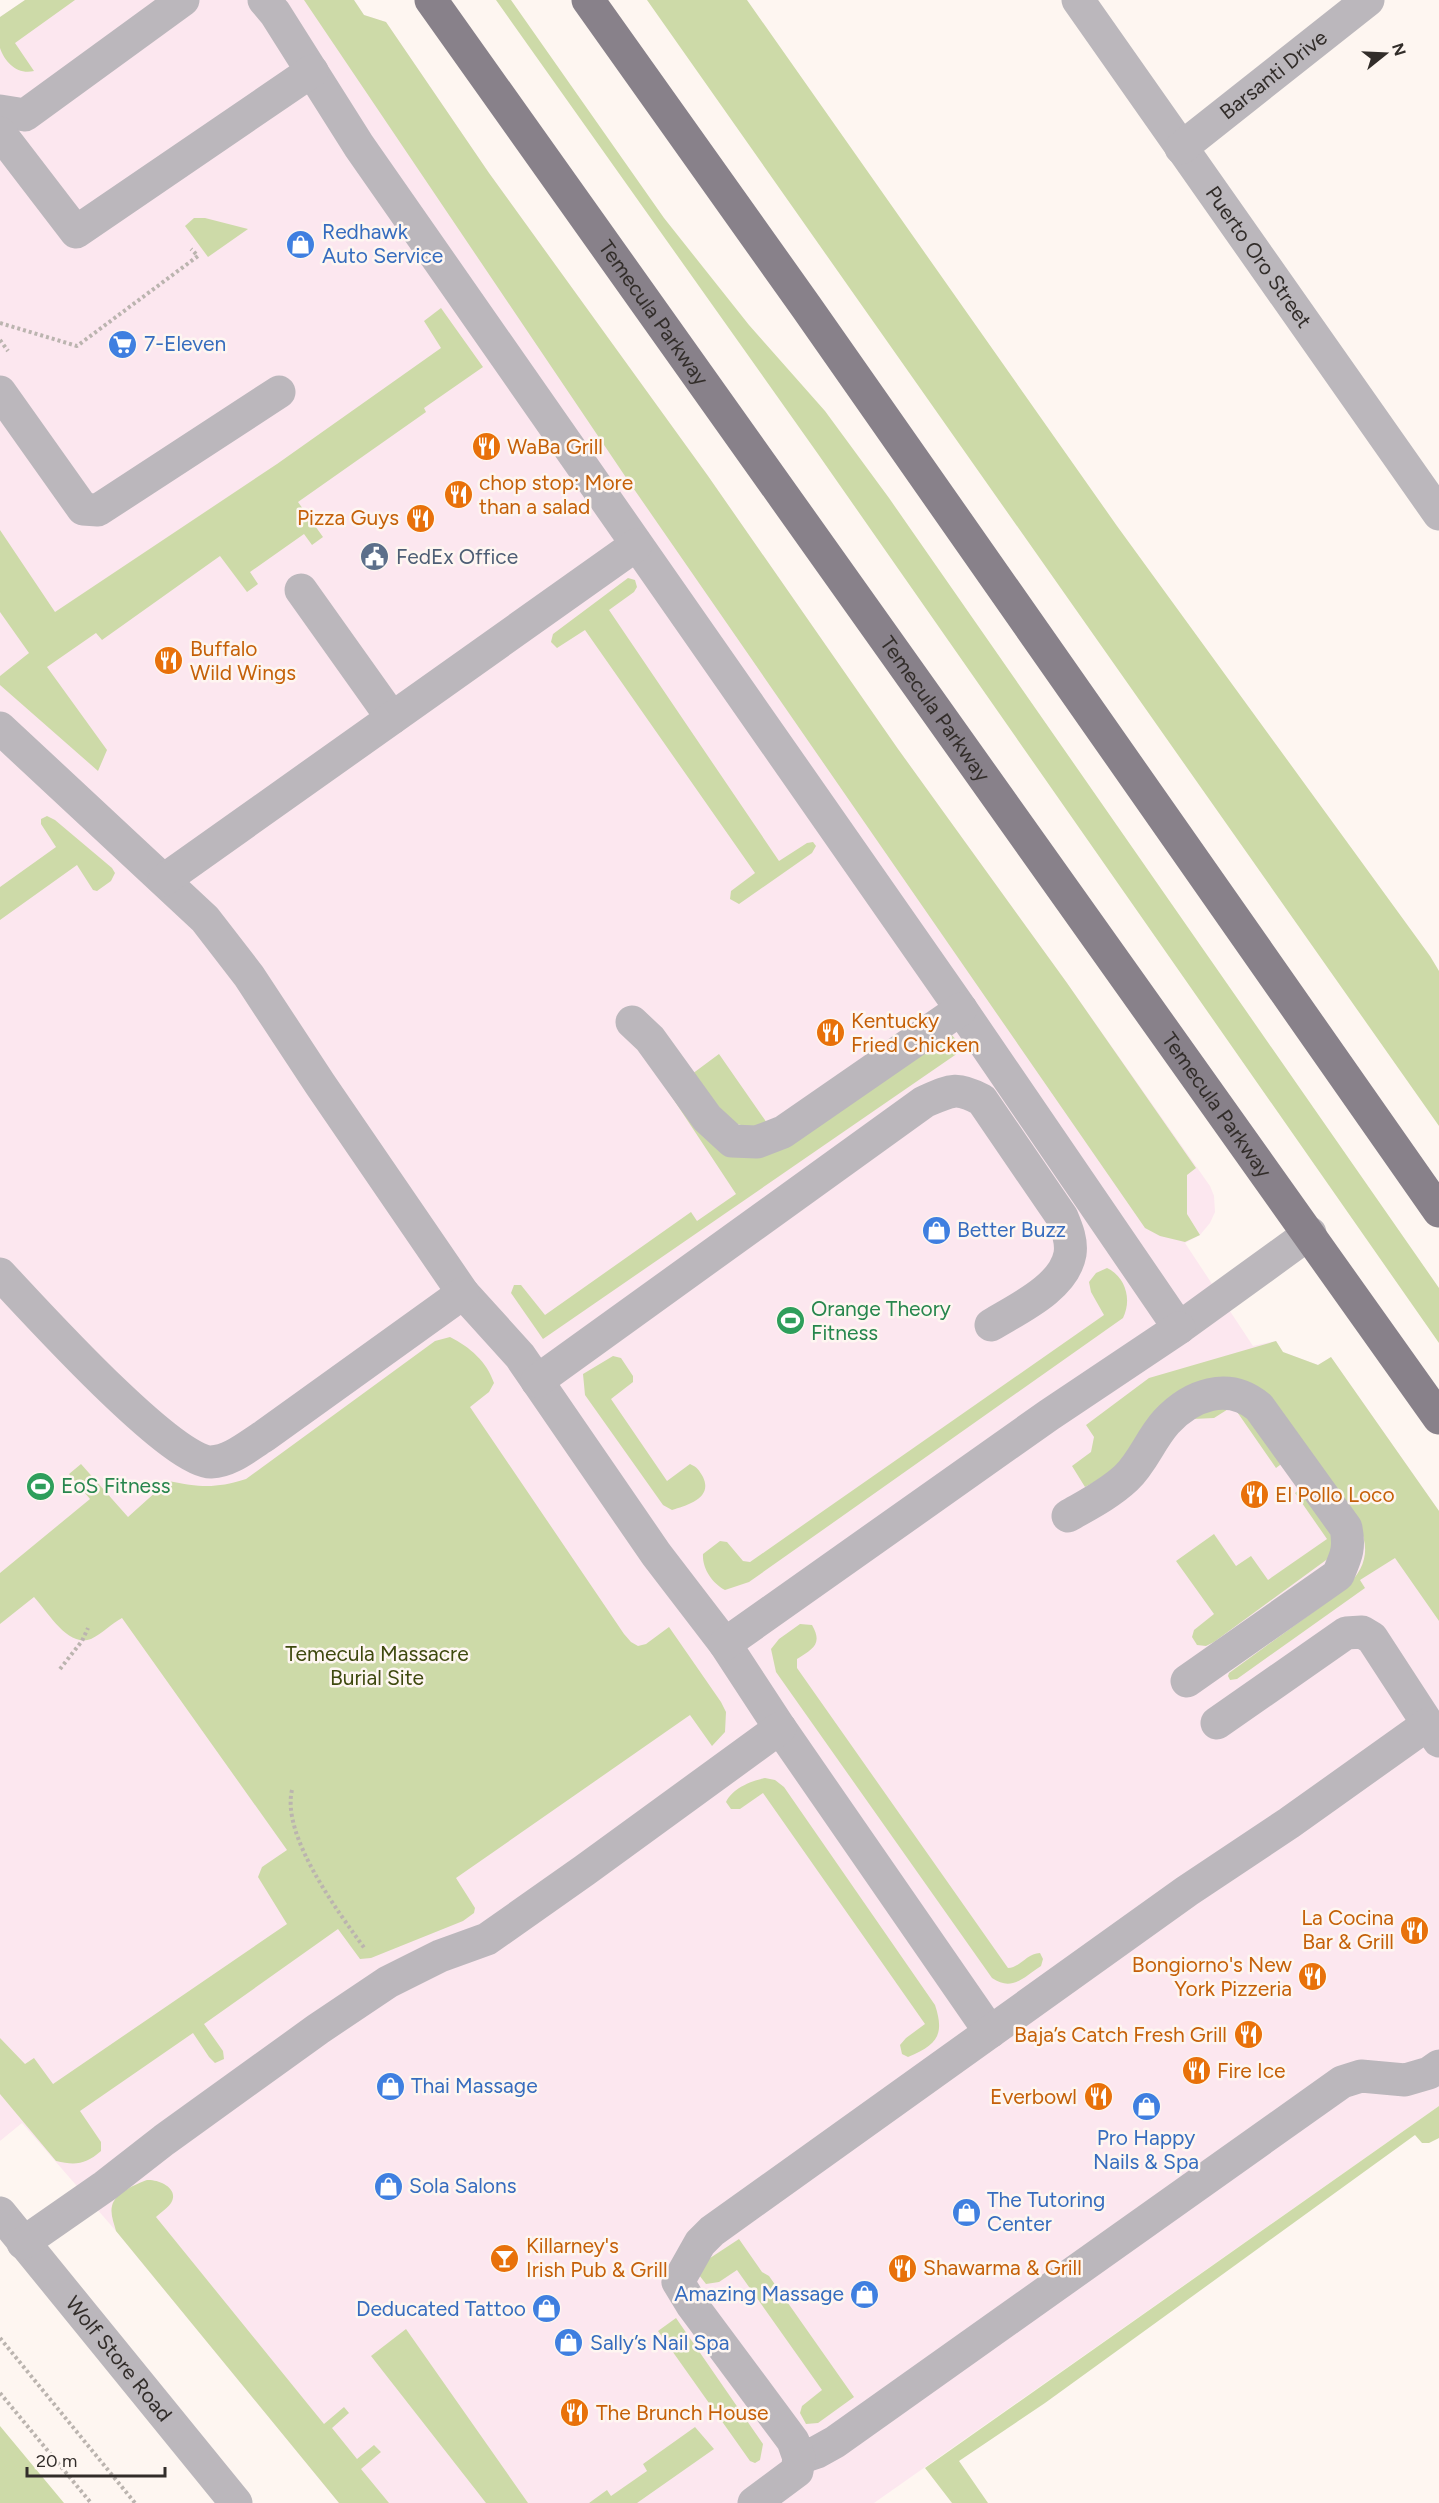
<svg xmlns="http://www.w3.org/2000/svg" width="1439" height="2503" font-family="Figtree,sans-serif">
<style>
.commercial{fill:#fce7ef}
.green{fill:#cddaa8}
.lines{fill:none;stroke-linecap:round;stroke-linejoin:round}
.path{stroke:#bbb4af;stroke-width:4;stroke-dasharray:3 3;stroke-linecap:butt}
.minor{stroke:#bbb7bc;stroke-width:33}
.major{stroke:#88818a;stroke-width:33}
.labels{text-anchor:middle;stroke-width:5;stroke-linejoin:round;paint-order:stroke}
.street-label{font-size:21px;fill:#322d2a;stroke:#fef6f1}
.shop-label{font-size:21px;fill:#366cbe;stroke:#fef6f1;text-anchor:start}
.food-label{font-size:21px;fill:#c56008;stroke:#fef6f1;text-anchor:start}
.service-label{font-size:21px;fill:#4e5e75;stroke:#fef6f1;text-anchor:start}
.leisure-label{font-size:21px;fill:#27864d;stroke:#fef6f1;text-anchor:start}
.park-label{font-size:21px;fill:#3e490e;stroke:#fef6f1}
</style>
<rect width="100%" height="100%" fill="#fef6f1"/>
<!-- commercial -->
<path class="commercial" d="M25 0H354L364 15 386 22 489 173 708 476 898 749 1067 983 1210 1186 1214 1196 1215 1212 1210 1223 1200 1235 1185 1243 1253 1346 1276 1341 1283 1352 1318 1365 1331 1357 1439 1511V2106L874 2503H339L116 2231 22 2123 0 2141V17Z"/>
<!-- green -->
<path class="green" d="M25 0H75L15 43 34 71C18 75 5 63 0 48 0 39 0 26 0 17Z
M304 0H354L364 15 386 22 489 173 708 476 898 749 1067 983 1196 1168 1187 1175V1214L1200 1235 1185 1242 1160 1236 1145 1228 627 479Z
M496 0H511L664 218 749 325 825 411 889 498 1439 1288V1343L818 454Z
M647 0H747L1117 526 1430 956 1439 971V1126Z
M194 218H205L248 229 208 257 185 226Z
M441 308 483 367 424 408 426 412 298 502 323 537 312 545 304 534 250 572 258 584 247 592 220 556 102 640 96 633 47 667 107 750 98 771 0 685V676L29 653 0 612V530L55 612 277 464 441 348 424 321Z
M628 578 635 580 637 587 634 592 609 610 779 861 807 843 813 842 816 846 812 853 739 904 730 899 731 891 755 873 585 630 557 648 551 642 553 634Z
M47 816 55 820 112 868 115 873 111 881 97 891 93 890 77 865 0 920V887L56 847 41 824V819Z
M949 1032 960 1044 958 1053 543 1339 511 1293 514 1285H521L545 1315 691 1212 697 1221 736 1194 666 1088 725 1153Z
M719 1054 767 1123 750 1127 732 1123 692 1074Z
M1107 1268C1126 1277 1132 1300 1123 1318L749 1582 725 1590C712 1583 702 1568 703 1554L720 1541 727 1542 743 1561 750 1562 1104 1315 1091 1292 1089 1282 1096 1273Z
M450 1337C470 1347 487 1362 494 1383L489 1392 470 1407 624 1634 631 1642 638 1646 646 1644 669 1627 721 1702 726 1712 725 1732 712 1746 690 1715 456 1878 475 1908 474 1913 463 1921 371 1958 360 1959 338 1929 204 2024 223 2051 224 2059 215 2063 209 2057 193 2033 80 2111 101 2142V2151C86 2164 76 2166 56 2161L0 2094V2038L25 2064 34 2058 53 2084 287 1924 258 1877 262 1867 287 1850 122 1618C112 1623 102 1634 91 1639 68 1648 48 1612 34 1597L0 1624V1573L90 1499 69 1474 81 1464 128 1517 168 1481C200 1487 214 1489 246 1479L435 1341Z
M1276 1341 1283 1352 1318 1365 1331 1357 1439 1511V1621L1395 1558 1360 1580 1365 1588 1237 1679 1230 1680 1228 1676 1229 1673 1345 1589C1373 1561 1369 1540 1350 1508L1237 1381 1098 1480 1085 1487 1072 1466 1091 1452 1094 1437 1086 1425 1149 1378Z
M613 1356 621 1358 633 1376V1382L611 1399 667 1481 690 1464C697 1467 699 1470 703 1477 713 1498 688 1505 672 1510L663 1505 585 1395 583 1374Z
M1233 1402 1246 1411 1284 1462 1276 1468 1233 1406 1214 1418 1193 1419V1413C1207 1406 1218 1403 1233 1402Z
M1301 1488 1330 1527 1333 1555 1214 1642 1206 1646 1197 1645 1192 1637 1194 1630 1214 1614 1176 1561 1214 1534 1236 1566 1251 1556 1268 1580 1327 1539 1295 1493Z
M800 1624 812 1625C823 1644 813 1649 797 1659V1668L1008 1968C1020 1968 1027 1953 1040 1953L1043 1959 1041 1966C1024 1977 1012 1992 992 1978L776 1672 771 1649 779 1639Z
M765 1778 775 1780 784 1787 935 2005C945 2035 937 2045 908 2057L902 2054 900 2045 906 2038 925 2024 763 1793 740 1809H731L726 1802C732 1789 750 1781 765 1778Z
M1439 2106V2138L1429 2143H1422L1415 2135 1045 2403 959 2461 988 2503H952L925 2468Z
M147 2180C158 2179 180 2188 171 2203 168 2208 161 2212 156 2217L324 2424 344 2407 349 2413 332 2428 357 2459 374 2445 381 2452 361 2469 389 2503H339L116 2231C114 2223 110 2214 112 2206 115 2193 136 2184 147 2180Z
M739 2239 762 2272 769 2276 854 2397 818 2423 806 2424 800 2413 802 2406 822 2390 737 2270 719 2282 706 2284 699 2275 704 2262Z
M676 2318 763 2444 760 2460 755 2463 750 2461 658 2331Z
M406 2329 528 2503H486L371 2356Z
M0 2426 64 2503H0Z
M695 2427 714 2449 637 2503H589L607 2490 611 2496 647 2471 643 2464Z"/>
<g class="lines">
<!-- path -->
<path class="path" d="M0 323 77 346 198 256 191 249
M0 340 8 351
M60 1669 82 1641 88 1628
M292 1790C281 1836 339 1913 365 1949
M0 2338 135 2503
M0 2393 91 2503"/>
<!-- minor -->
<g class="minor">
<path d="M264 0 275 13 359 146 961 1009 1179 1328 1310 1233"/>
<path id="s1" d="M1078 0 1439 514"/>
<path d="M0 111 25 115 183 0"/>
<path d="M0 133 76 232 312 71"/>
<path id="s2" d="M1181 148 1368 0"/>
<path d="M0 392 83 509 98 510 279 392"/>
<path d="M301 590 392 718"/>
<path d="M0 728 205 919 249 976 320 1084 463 1293 520 1356 656 1554 725 1644 780 1728 990 2032"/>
<path d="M164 880 636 545"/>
<path d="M632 1022 650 1039 707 1118 732 1141 757 1142 783 1132 961 1009"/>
<path d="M0 1274C32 1308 172 1463 211 1462 231 1461 248 1446 264 1436L463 1293"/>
<path d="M537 1381 924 1102C951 1090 956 1086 982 1100L1062 1217C1067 1229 1072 1241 1070 1254 1064 1288 1017 1309 991 1325"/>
<path d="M1068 1516C1087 1505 1109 1494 1126 1478 1143 1462 1150 1440 1166 1422 1191 1395 1228 1381 1259 1407L1346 1528C1350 1549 1346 1556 1338 1575L1187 1681"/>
<path d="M725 1644 1049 1415 1179 1328"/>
<path d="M1217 1723 1346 1633 1362 1632 1372 1638 1439 1741"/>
<path id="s3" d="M0 2213 236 2503"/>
<path d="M23 2243 105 2186 164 2140 318 2029 388 1982 440 1956 487 1939 585 1870 780 1728"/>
<path d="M799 2458 817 2452 835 2442 1342 2082 1361 2076 1405 2080 1429 2073 1439 2066"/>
<path d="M754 2503 797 2471 799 2458 793 2441 692 2305 678 2282 700 2243 712 2231 1187 1891 1289 1823 1428 1724"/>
</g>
<!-- major -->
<g class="major">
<path id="s4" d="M431 0 1439 1418"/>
<path d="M588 0 807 308 1439 1211"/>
</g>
</g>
<!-- icons -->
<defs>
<symbol id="shop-disc" viewBox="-11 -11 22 22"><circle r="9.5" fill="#3f7fe0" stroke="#fef6f1"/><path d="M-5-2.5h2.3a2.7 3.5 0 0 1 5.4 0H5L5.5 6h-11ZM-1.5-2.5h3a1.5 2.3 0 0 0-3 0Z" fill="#fff"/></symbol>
<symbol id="supermarket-disc" viewBox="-11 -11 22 22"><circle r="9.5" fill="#3f7fe0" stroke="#fef6f1"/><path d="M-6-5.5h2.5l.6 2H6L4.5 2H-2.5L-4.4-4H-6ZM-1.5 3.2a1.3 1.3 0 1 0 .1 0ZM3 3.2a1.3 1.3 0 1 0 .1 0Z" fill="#fff"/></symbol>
<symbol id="restaurant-disc" viewBox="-11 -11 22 22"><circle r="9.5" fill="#e8710a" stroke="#fef6f1"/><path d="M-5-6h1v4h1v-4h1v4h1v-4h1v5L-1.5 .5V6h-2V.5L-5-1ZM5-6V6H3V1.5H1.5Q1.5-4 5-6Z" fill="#fff"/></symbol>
<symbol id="civic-disc" viewBox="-11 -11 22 22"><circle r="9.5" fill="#5c6f8a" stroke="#fef6f1"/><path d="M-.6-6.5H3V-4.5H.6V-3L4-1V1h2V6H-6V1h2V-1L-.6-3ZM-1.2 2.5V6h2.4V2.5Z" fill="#fff"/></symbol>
<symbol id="stadium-disc" viewBox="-11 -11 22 22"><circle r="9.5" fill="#2e9e5b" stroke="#fef6f1"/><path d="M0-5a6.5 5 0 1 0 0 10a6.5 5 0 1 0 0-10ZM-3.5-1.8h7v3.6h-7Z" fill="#fff"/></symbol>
<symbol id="bar-disc" viewBox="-11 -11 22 22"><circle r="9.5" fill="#e8710a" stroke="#fef6f1"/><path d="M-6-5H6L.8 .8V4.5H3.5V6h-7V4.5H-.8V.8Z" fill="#fff"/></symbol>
</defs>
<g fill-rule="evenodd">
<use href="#shop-disc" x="284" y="228" width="33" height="33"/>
<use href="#supermarket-disc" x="106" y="328" width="33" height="33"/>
<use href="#restaurant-disc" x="470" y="430" width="33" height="33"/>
<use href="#restaurant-disc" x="442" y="478" width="33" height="33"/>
<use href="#restaurant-disc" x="404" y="502" width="33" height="33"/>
<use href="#civic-disc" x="358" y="540" width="33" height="33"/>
<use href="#restaurant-disc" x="152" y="644" width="33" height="33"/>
<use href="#restaurant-disc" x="814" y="1016" width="33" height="33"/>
<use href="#shop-disc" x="920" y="1214" width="33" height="33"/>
<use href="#stadium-disc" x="774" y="1304" width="33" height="33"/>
<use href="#stadium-disc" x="24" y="1470" width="33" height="33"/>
<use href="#restaurant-disc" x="1238" y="1478" width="33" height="33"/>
<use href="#restaurant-disc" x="1398" y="1914" width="33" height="33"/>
<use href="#restaurant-disc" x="1296" y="1960" width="33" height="33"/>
<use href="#restaurant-disc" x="1232" y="2018" width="33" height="33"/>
<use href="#restaurant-disc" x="1180" y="2054" width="33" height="33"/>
<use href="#shop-disc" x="374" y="2070" width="33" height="33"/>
<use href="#restaurant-disc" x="1082" y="2080" width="33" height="33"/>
<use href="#shop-disc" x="1130" y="2090" width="33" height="33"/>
<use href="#shop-disc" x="372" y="2170" width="33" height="33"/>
<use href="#shop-disc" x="950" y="2196" width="33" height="33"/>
<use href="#bar-disc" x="488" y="2242" width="33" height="33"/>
<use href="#restaurant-disc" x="886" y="2252" width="33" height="33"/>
<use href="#shop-disc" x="848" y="2278" width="33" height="33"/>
<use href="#shop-disc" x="530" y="2292" width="33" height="33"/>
<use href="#shop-disc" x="552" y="2326" width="33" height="33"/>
<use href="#restaurant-disc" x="558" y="2396" width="33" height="33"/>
</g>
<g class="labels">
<!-- street labels -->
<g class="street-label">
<text dy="7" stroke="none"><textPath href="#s2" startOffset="118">Barsanti Drive</textPath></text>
<text dy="7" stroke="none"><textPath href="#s1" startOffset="314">Puerto Oro Street</textPath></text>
<text dy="7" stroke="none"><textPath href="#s4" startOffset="384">Temecula Parkway</textPath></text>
<text dy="7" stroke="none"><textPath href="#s4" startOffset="870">Temecula Parkway</textPath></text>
<text dy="7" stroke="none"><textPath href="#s4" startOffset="1356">Temecula Parkway</textPath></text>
<text dy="7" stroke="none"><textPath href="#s3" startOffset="188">Wolf Store Road</textPath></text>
</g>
<!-- shop labels -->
<g class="shop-label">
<text x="322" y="239">Redhawk<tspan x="322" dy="24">Auto Service</tspan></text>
<text x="144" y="351">7-Eleven</text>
<text x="957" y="1237">Better Buzz</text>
<text x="411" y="2093">Thai Massage</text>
<text x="1146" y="2145" text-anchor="middle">Pro Happy<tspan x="1146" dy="24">Nails &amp; Spa</tspan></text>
<text x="409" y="2193">Sola Salons</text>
<text x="987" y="2207">The Tutoring<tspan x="987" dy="24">Center</tspan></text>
<text x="844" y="2301" text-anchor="end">Amazing Massage</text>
<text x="526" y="2316" text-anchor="end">Deducated Tattoo</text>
<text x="590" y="2350">Sally’s Nail Spa</text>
</g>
<!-- food labels -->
<g class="food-label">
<text x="507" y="454">WaBa Grill</text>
<text x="479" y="490">chop stop: More<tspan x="479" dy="24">than a salad</tspan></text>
<text x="399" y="525" text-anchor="end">Pizza Guys</text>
<text x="190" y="656">Buffalo<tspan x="190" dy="24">Wild Wings</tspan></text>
<text x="851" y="1028">Kentucky<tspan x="851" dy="24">Fried Chicken</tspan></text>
<text x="1275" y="1502">El Pollo Loco</text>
<text x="1394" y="1925" text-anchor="end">La Cocina<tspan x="1394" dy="24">Bar &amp; Grill</tspan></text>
<text x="1292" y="1972" text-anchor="end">Bongiorno's New<tspan x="1292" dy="24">York Pizzeria</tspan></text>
<text x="1227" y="2042" text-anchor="end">Baja’s Catch Fresh Grill</text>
<text x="1217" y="2078">Fire Ice</text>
<text x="1077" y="2104" text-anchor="end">Everbowl</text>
<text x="526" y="2253">Killarney's<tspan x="526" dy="24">Irish Pub &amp; Grill</tspan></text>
<text x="923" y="2275">Shawarma &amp; Grill</text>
<text x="596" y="2420">The Brunch House</text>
</g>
<!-- service labels -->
<g class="service-label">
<text x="396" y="564">FedEx Office</text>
</g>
<!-- leisure labels -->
<g class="leisure-label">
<text x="811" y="1316">Orange Theory<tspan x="811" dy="24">Fitness</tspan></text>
<text x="61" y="1493">EoS Fitness</text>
</g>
<!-- park labels -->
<g class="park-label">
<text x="377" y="1661">Temecula Massacre<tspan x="377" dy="24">Burial Site</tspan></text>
</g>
</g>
<!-- north arrow -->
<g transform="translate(1385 54) rotate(72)" stroke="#fef6f1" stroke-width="4.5" paint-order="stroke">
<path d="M0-4.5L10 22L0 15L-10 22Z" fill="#322d2a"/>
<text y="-9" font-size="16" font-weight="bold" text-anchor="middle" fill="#322d2a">N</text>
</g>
<!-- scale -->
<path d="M27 2467v9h138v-9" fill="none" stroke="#322d2a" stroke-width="3"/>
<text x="36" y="2467" font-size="18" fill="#322d2a" stroke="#fef6f1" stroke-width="4.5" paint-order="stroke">20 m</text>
</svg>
